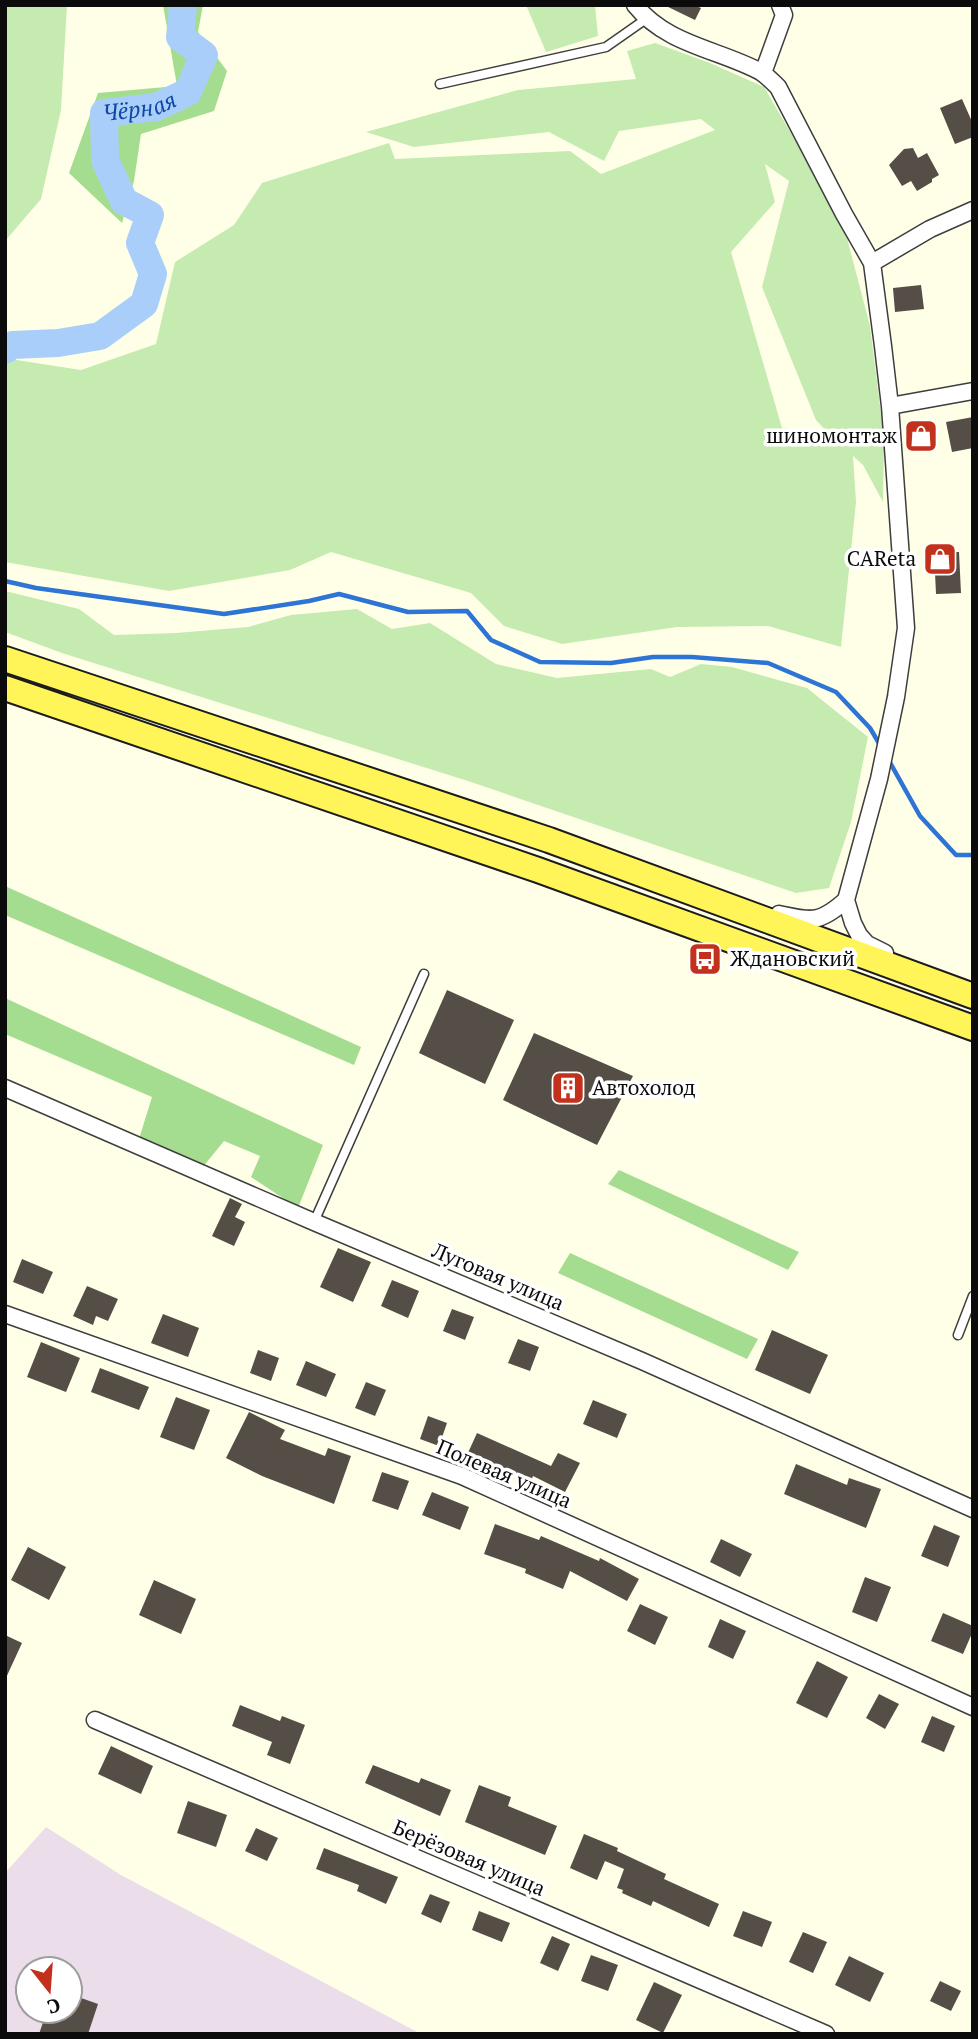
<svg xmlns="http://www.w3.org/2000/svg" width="978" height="2039" font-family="'PT Serif',serif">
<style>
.industrial{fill:#ebdeea;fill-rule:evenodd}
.green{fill:#c5ebb0;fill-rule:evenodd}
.forest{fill:#a4dd8f}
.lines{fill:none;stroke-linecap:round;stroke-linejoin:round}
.stream{stroke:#2d74d5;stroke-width:4.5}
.river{stroke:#aacefa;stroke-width:28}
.building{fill:#544e47}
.lane-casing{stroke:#3e3e3e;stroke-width:11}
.street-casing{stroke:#3e3e3e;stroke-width:19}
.primary-casing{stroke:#1c1c1c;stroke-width:28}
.lane{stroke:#fff;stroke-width:8}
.street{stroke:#fff;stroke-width:16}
.primary{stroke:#fff458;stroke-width:24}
.labels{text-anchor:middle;stroke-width:7;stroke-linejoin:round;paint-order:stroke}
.poi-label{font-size:21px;fill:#0b0b0b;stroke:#fff;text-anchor:end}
.street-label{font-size:21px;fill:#0b0b0b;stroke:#fff}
.water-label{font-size:23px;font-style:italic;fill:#0e48a2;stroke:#fff}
</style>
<rect width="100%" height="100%" fill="#ffffe8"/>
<!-- industrial -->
<path class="industrial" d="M46 1827 121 1875 421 2034H5V1873ZM28 1969H70V2011H28Z"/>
<!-- green -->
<path class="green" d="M5 5H67L61 110 41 199 5 241Z
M526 5H595L598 36 546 52Z
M655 43 710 63 764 87 809 164 847 238 870 326 884 438 883 502 863 465 853 456 856 502 841 647 768 626 677 627 562 644 504 626 471 593 331 552 290 570 169 591 5 562V362L10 359 81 370 156 344 175 262 234 225 262 183 389 143 395 159 570 151 601 174 715 130 701 119 619 131 604 161 549 132 414 147 366 132 518 90 636 79 627 51ZM765 164 789 181 762 287 816 420 829 434 782 428 731 252 775 202Z
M5 591 79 609 114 635 176 633 248 627 291 615 357 609 392 629 430 623 496 664 557 678 651 669 670 677 701 664 732 667 807 688 868 737 851 822 829 888 796 893 471 782 62 653 5 632Z"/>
<!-- forest -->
<path class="forest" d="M163 5H203L198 32 227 71 214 111 141 134 134 181 122 223 69 173 98 93 177 86Z
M5 886 361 1047 354 1065 5 915Z
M5 998 323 1145 298 1208 251 1177 260 1156 224 1141 193 1179 135 1152 152 1097 5 1034Z
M619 1170 799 1252 788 1270 608 1184Z
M570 1253 758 1339 747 1359 558 1273Z"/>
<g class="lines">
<!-- stream -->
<path class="stream" d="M5 581 36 588 224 614 309 601 339 594 408 612 467 611 491 640 540 662 611 663 653 657H692L768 663 836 692 870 728 880 745
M888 759 920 816 956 855H973"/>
<!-- river -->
<path class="river" id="s1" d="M5 350 13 345 58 343 100 336 144 304 153 274 140 243 150 215 124 201 105 160 104 113 156 107 188 92 204 55 180 37 183 5"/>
</g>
<!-- building -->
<path class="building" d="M664 5H694L701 8 695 20Z
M962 99 973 124V137L955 144 940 108Z
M913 148 918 158 927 153 939 175 932 179V182L917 191 911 181 902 186 889 165 904 149Z
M921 285 924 309 895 312 893 288Z
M973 417V448L952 452 946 422Z
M934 552H959L961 593 936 594Z
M447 990 514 1020 485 1084 419 1053Z
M534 1033 633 1076 597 1145 503 1100Z
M230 1198 242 1204 235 1217 245 1222 234 1246 212 1236Z
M338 1248 371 1262 353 1302 320 1287Z
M22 1259 53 1272 43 1294 13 1282Z
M392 1280 419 1291 408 1318 381 1306Z
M87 1286 118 1299 108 1321 96 1316 93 1325 73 1316Z
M452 1309 474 1317 465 1340 443 1331Z
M163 1314 199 1328 188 1357 151 1343Z
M772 1330 828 1355 810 1394 755 1370Z
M518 1339 539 1347 530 1371 508 1363Z
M41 1342 80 1358 66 1392 27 1377Z
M258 1350 279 1358 271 1381 250 1373Z
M306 1361 336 1374 326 1397 296 1385Z
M100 1368 149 1387 139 1410 91 1392Z
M366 1382 386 1390 375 1416 355 1408Z
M176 1397 210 1410 194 1450 160 1437Z
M593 1400 627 1414 617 1438 583 1424Z
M249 1412 285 1430 280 1439 325 1456 328 1448 351 1456 334 1504 262 1476 226 1458Z
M428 1416 447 1423 439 1446 420 1439Z
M477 1433 551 1466 558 1453 580 1463 565 1492 533 1476 530 1483 467 1455Z
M796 1464 847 1485 849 1478 881 1489 866 1528 784 1494Z
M382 1472 409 1481 398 1510 372 1501Z
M432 1492 469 1507 460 1530 422 1515Z
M495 1524 539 1540 541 1536 599 1561 600 1558 639 1579 627 1601 570 1571 563 1589 525 1573 526 1569 484 1554Z
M934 1525 960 1536 948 1567 921 1556Z
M721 1539 752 1554 740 1577 710 1562Z
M28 1547 66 1567 49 1600 11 1580Z
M865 1577 891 1587 877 1622 852 1612Z
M154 1580 196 1599 181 1634 139 1615Z
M640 1604 668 1617 655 1645 627 1631Z
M943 1613 973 1626V1631L963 1654 931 1641Z
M720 1619 746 1631 733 1659 708 1647Z
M5 1635 22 1643 5 1680Z
M817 1661 848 1677 827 1718 796 1703Z
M879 1694 899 1704 885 1729 866 1718Z
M240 1705 280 1721 282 1716 305 1725 290 1764 267 1755 272 1742 232 1726Z
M932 1716 955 1726 944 1752 921 1742Z
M111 1746 153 1766 141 1794 98 1774Z
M373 1765 419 1783 421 1778 451 1790 440 1816 365 1783Z
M479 1785 511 1797 508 1806 557 1826 545 1855 465 1822Z
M188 1801 227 1815 216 1847 177 1833Z
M256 1828 278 1838 267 1861 245 1851Z
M584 1834 618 1848 617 1851 666 1874 664 1879 719 1904 709 1927 653 1901 651 1906 622 1893 623 1890 617 1888 624 1869 605 1861 597 1880 570 1868Z
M324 1848 398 1877 386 1904 357 1891 359 1885 316 1869Z
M430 1894 450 1902 441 1923 421 1914Z
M479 1911 510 1923 502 1942 472 1930Z
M743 1911 772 1922 762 1947 733 1936Z
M803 1932 827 1942 813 1973 789 1962Z
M552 1936 570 1944 558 1971 540 1963Z
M591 1955 618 1965 608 1991 581 1981Z
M849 1956 884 1973 870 2002 835 1985Z
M940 1981 961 1991 951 2011 930 2001Z
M654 1982 682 1995 663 2033 636 2020Z
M70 1994 98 2004 88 2034H39L47 2011H70Z"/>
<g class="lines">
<defs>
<path id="lane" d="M440 84 606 47 646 19
M314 1222 424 974
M958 1335 973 1296"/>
<path id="street" d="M635 5C667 45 718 49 761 72 767 76 773 82 778 87L844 214 872 263 883 346 890 406 906 628 896 697 879 779 846 900 853 923 859 935 867 944 885 953
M763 73 784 15 780 5
M872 263 930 229 973 210
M890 406 973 391
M779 914C812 921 819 924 846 900
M5 1088 314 1222 642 1361 973 1509
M5 1314 462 1476 973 1707
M95 1720 826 2034"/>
<path id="primary" d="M5 659 549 840 973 996
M5 688 538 870 973 1028"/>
</defs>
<!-- lane casing -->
<use href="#lane" class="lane-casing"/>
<!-- street casing -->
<use href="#street" class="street-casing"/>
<!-- primary casing -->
<use href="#primary" class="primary-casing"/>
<!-- lane -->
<use href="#lane" class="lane"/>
<!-- street -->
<use href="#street" class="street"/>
<!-- primary -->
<use href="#primary" class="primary"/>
</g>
<!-- icons -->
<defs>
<symbol id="shop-square" viewBox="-11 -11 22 22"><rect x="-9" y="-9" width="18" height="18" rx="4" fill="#c2311c" stroke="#fff"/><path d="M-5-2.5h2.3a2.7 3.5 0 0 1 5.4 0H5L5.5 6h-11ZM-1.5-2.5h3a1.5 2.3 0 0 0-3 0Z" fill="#fff"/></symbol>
<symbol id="bus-square" viewBox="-11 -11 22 22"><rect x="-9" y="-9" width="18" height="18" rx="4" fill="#c2311c" stroke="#fff"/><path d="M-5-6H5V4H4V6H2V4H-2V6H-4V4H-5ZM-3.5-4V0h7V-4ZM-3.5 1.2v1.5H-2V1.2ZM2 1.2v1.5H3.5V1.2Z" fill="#fff"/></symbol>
<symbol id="building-square" viewBox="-11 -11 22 22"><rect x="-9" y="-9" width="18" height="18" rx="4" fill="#c2311c" stroke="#fff"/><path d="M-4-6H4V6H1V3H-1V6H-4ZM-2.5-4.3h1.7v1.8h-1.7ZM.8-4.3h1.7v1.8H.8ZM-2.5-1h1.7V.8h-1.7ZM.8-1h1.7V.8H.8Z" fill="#fff"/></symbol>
</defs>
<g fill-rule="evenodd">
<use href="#shop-square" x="902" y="417" width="38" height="38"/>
<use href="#shop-square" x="921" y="540" width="38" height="38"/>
<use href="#bus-square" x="686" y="940" width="38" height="38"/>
<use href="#building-square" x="549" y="1069" width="38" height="38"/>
</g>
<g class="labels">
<!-- poi labels -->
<g class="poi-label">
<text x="897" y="443">шиномонтаж</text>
<text x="916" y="566">CAReta</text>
<text x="730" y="966" text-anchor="start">Ждановский</text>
<text x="592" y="1095" text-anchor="start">Автохолод</text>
</g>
<!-- street labels -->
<g class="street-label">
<text transform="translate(498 1277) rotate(23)" y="7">Луговая улица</text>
<text transform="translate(504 1474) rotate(23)" y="7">Полевая улица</text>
<text transform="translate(469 1858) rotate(23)" y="7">Берёзовая улица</text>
</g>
<!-- water labels -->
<g class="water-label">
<text dy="8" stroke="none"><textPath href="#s1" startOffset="404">Чёрная</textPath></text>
</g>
</g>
<!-- border -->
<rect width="978" height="2039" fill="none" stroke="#0b0b0b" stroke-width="14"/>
<!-- north arrow -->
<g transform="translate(49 1990) rotate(163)"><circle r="33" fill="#ffffff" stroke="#9d9d9d" stroke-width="2"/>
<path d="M0-5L12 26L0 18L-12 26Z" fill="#c2311c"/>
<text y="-10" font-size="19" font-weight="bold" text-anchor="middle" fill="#0b0b0b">С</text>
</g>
</svg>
